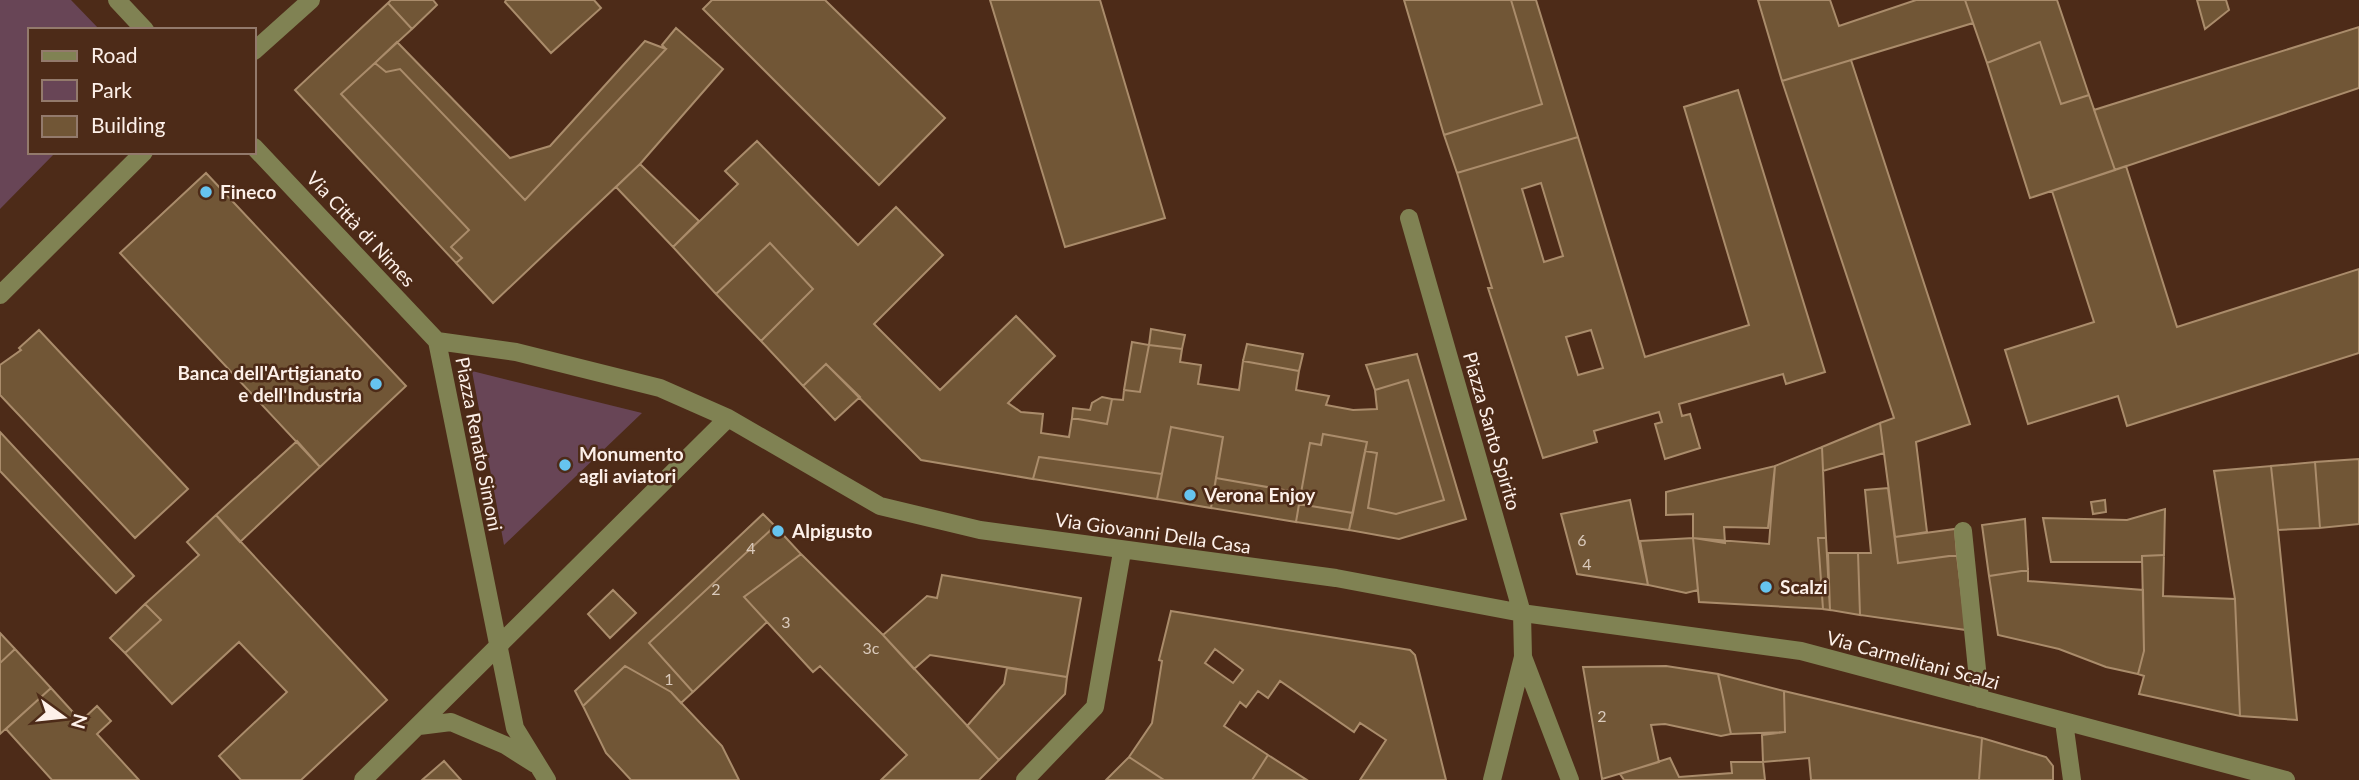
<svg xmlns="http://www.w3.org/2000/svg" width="2359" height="780" font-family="Lato,sans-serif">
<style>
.green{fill:#684556}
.building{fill:#715636;stroke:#aa8c6b;stroke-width:2;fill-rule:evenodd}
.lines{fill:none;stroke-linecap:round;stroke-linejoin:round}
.minor{stroke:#808253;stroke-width:18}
.poi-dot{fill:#66c4ef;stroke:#4d2b18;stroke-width:2.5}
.labels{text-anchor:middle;stroke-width:5;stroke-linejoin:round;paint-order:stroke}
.number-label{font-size:16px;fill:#dacabc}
.poi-label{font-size:19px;font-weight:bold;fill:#fdf0e9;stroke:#4d2b18;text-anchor:start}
.street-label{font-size:19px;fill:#fdf0e9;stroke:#4d2b18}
</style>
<rect width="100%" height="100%" fill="#4d2b18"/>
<!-- green -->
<path class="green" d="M0 0H71L100 30H30V152H56L0 209Z
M472 371 642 413 504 545Z"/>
<!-- building -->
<path class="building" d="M391 0H433L437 5 412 29 388 3Z
M506 0H594L601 8 551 53 505 2Z
M712 0H825L945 118 879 185 703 9Z
M990 0H1100L1165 218 1065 247Z
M1404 0H1511L1542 104 1444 135Z
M1511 0H1536L1578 137 1457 173 1444 135 1542 104Z
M1758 0H1830L1839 26 1916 0H1965L1973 23 1782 81Z
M1965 0H2057L2089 95 2061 104 2040 42 1987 63Z
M2197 0H2226L2229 10 2205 29Z
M388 3 412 29 341 94 469 230 451 247 462 258 456 263 295 90Z
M2359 27V88L2115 170 2094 110Z
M676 28 723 69 640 164 493 303 456 263 462 258 451 247 469 230 341 94 375 63 386 72 400 69 525 200 666 49 662 45Z
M645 41 666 49 525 200 400 69 386 72 375 63 397 42 510 158 550 146Z
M2040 42 2061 104 2089 95 2115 170 2030 198 1987 63Z
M1851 60 1970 424 1916 442 1927 532 1895 537 1880 423 1894 418 1782 81Z
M1738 90 1825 372 1786 384 1783 374 1679 404 1682 416 1690 414 1700 448 1665 459 1655 424 1662 422 1659 412 1594 431 1597 442 1543 458 1488 288H1492L1457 173 1578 137 1645 357 1749 325 1684 107ZM1541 183 1563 256 1544 262 1522 189ZM1591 330 1603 368 1578 375 1566 337Z
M757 141 858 245 896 207 943 255 874 324 940 390 1016 316 1055 356 1008 403 1021 412 1043 414 1041 433 1069 437 1072 418 1107 424 1112 399 1123 400 1124 390 1140 392 1149 345 1182 349 1180 362 1201 365 1198 384 1239 390 1243 361 1299 371 1296 390 1329 396 1326 405 1353 410 1377 409 1375 390 1408 380 1444 500 1396 514 1368 508 1377 453 1365 451 1367 442 1323 434 1321 445 1310 443 1301 493 1216 478 1223 437 1171 427 1162 474 1039 457 1033 479 921 460 826 364 803 386 761 341 813 289 770 243 716 294 673 247 738 184 725 171Z
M640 164 699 221 673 247 616 187Z
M2126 166 2177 327 2359 269V353L2127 426 2118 396 2028 424 2005 350 2094 322 2052 191Z
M206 173 406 386 320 467 120 253Z
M770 243 813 289 761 341 716 294Z
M1151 329 1185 335 1182 349 1149 345Z
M39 330 188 489 135 538 0 395V365L21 350 19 348Z
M1132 342 1149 345 1140 392 1124 390Z
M1247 344 1303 354 1299 371 1243 361Z
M1417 354 1466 519 1399 539 1349 530 1365 451 1377 453 1368 508 1396 514 1444 500 1408 380 1375 390 1366 365Z
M826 364 860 397 835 420 803 386Z
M1102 397 1112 399 1107 424 1072 418 1073 408 1090 410 1092 403Z
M1880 423 1884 453 1823 471 1822 447Z
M1171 427 1223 437 1211 508 1157 499Z
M0 432 134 576 116 593 0 471Z
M1323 434 1367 442 1353 513 1299 504 1310 443 1321 445Z
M297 441 320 467 240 542 216 515Z
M1822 447 1826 538H1818L1823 609 1699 602 1693 538 1769 544 1775 466Z
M1039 457 1162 474 1157 499 1033 479Z
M2359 459V524L2320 528 2315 462Z
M2315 462 2320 528 2278 530 2271 466Z
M1775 466 1768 528 1724 527 1725 543 1693 538V514L1666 515V492Z
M2271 466 2278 530 2297 720 2240 716 2235 599 2214 471Z
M1216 478 1301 493 1296 522 1211 508Z
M1888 488 1898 563 1957 555 1966 630 1860 615 1858 553H1871L1865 490Z
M1630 500 1648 585 1577 574 1561 514Z
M2105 500 2106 512 2093 514 2091 502Z
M1299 504 1353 513 1349 530 1296 522Z
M2165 509 2164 555 2142 556V562H2051L2043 518 2127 520Z
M763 514 775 526 649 643 693 692 681 703 671 692 625 666 583 706 575 691Z
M216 515 387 700 301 780H241L219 756 287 692 239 642 172 704 125 653 161 620 145 604 199 555 187 542Z
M2025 519 2028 570 1989 576 1982 525Z
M775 526 801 554 744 597 767 622 693 692 649 643Z
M1955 529 1957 555 1898 563 1895 537Z
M1693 538 1698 590 1686 593 1648 585 1640 541Z
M1818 538H1826L1830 610 1823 609Z
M1828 553H1858L1860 615 1830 610Z
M801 554 883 635 999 760 979 780H881L907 755 820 666 813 672 744 597Z
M2164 555 2163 596 2235 599 2240 716 2139 694 2144 676 2138 674 2144 651 2142 556Z
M2028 570V581L2143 590 2144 651 2138 674 2106 667 2059 649 1998 635 1989 576Z
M942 575 1081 598 1067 677 930 655 914 669 883 635 927 596 937 598Z
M613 590 636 613 610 638 588 614Z
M145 604 161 620 125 653 110 638Z
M1171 611 1410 650 1415 655 1446 780H1360L1386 740 1360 723 1354 732 1280 681 1268 698 1258 691 1246 707 1240 702 1224 726 1268 755 1252 780H1164L1129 757 1152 723 1162 661 1159 660ZM1215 649 1243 670 1233 683 1205 663Z
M0 633 15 649 0 663Z
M15 649 51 688 0 734V663Z
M625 666 671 692 722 746 739 780H631L606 753 583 706Z
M1666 666 1718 674 1731 734 1721 736 1665 724 1651 725 1659 762 1602 779 1583 667Z
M1007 668 1067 677 1065 694 999 760 967 726 1004 684Z
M1718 674 1784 691 1785 732 1731 734Z
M51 688 81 721 97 706 111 721 97 734 139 780H52L6 729Z
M1784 691 1982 738 1979 780H1811L1809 758 1763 762 1762 735 1785 732Z
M1982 738 2046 757 2053 766V780H1979Z
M1268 755 1307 780H1252Z
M1129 757 1164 780H1106Z
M1670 758 1679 777 1732 773 1731 762H1763L1765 780H1624L1620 774Z
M444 761 461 780H422Z"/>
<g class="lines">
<!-- minor -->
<path class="minor" d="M117 0 145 30
M254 51 311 0
M254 147 437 341
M1409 218 1522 613 1523 657 1492 780
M0 295 144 152
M437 341 516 352 660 388 728 418 880 506 980 530 1336 578 1522 613 1801 651 2286 780
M437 341 515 728 547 780
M1963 531 1980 699
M1523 657 1570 780
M2064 722 2072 780
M419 726 451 722 505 745 535 764
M363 780 728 418
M1025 780 1095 707 1122 552"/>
</g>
<!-- markers -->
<g class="poi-dot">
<circle cx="206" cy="192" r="7"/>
<circle cx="376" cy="384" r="7"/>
<circle cx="565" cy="465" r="7"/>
<circle cx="1190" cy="495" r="7"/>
<circle cx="778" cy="531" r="7"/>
<circle cx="1766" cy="587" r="7"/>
</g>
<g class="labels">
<!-- number labels -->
<g class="number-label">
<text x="1582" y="546">6</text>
<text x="751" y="554">4</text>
<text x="1587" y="570">4</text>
<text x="716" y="595">2</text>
<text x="786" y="628">3</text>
<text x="871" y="654">3c</text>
<text x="669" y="685">1</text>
<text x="1602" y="722">2</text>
</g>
<!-- poi labels -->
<g class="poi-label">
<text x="220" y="199">Fineco</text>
<text x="362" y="380" text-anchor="end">Banca dell'Artigianato<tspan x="362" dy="22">e dell'Industria</tspan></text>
<text x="579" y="461">Monumento<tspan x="579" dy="22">agli aviatori</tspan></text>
<text x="1204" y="502">Verona Enjoy</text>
<text x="792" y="538">Alpigusto</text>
<text x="1780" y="594">Scalzi</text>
</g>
<!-- street labels -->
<g class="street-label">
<text transform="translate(361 229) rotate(47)" y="7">Via Città di Nimes</text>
<text transform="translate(1492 431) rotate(74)" y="7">Piazza Santo Spirito</text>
<text transform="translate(479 444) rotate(79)" y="7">Piazza Renato Simoni</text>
<text transform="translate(1153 533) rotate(8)" y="7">Via Giovanni Della Casa</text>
<text transform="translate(1913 660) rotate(15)" y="7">Via Carmelitani Scalzi</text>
</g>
</g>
<!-- legend -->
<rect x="28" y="28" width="228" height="126" fill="#4d2b18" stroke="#937a6c" stroke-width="2"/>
<rect x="42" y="51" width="35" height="10" fill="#808253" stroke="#937a6c" stroke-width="2"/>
<text x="91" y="63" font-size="21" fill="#fdf0e9">Road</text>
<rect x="42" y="80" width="35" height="21" fill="#684556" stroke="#937a6c" stroke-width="2"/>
<text x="91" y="98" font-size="21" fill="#fdf0e9">Park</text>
<rect x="42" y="116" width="35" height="21" fill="#715636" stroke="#937a6c" stroke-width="2"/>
<text x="91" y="133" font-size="21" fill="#fdf0e9">Building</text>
<!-- north arrow -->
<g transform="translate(63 717) rotate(105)" stroke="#4d2b18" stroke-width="5" paint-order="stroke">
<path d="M0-5L12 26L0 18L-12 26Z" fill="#fdf0e9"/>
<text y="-10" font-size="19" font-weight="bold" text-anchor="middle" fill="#fdf0e9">N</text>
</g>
</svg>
